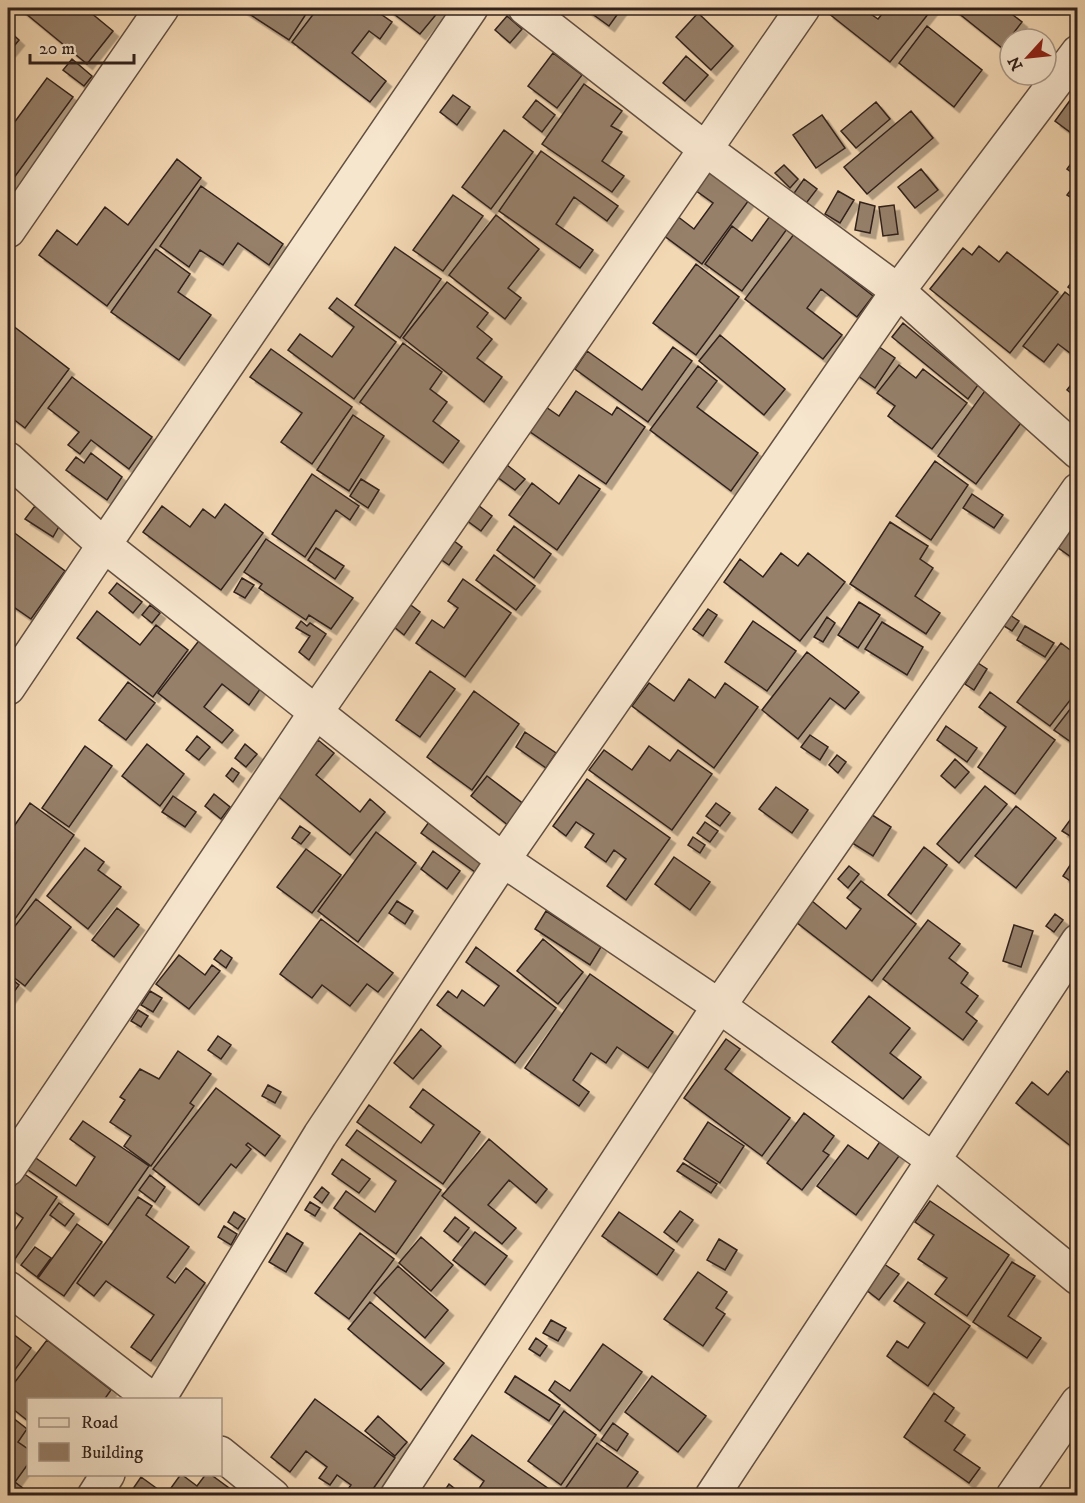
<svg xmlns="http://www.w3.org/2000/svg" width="1085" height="1503" font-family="'IM FELL DW Pica',serif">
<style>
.building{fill:#96806b;stroke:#31211b;stroke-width:1.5;filter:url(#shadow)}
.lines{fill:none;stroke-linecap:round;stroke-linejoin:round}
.minor-casing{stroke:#624f41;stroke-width:36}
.minor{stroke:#f7e6ce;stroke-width:33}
</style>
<defs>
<filter id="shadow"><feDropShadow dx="5.5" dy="5.5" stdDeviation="0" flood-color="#0004"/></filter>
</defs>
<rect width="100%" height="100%" fill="#f3d8b4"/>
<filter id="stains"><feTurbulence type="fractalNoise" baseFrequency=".00333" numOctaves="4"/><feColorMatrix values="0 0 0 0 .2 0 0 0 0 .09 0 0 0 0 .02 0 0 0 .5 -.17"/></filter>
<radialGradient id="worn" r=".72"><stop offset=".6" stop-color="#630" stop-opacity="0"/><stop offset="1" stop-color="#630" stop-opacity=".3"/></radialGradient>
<!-- building -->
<path class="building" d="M19 8H85L113 31 87 64Z
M240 8H310L289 40Z
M318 8H372L392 22 380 39 369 31 352 53 386 81 370 102 292 42Z
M386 8H434L439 11 420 34Z
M584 8H622L609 26Z
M833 8H862L878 19 887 8H933L890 62 828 13Z
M952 8H1004L1022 22 1002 48Z
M698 13 733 46 711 70 676 37Z
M507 16 522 29 510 43 495 30Z
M927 26 982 70 954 107 899 63Z
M8 30 19 40 10 51 8 50Z
M553 53 582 75 557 108 528 86Z
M686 56 708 75 685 101 663 83Z
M72 59 92 76 84 86 63 70Z
M47 78 73 97 8 186V131Z
M584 84 622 111 611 126 622 132 602 161 624 176 612 192 542 144Z
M453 95 470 107 457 125 440 112Z
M1071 99 1078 103V138L1055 121Z
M536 100 555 115 542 132 523 117Z
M876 102 890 119 856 148 841 131Z
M911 111 933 138 867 194 844 167Z
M822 115 845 148 816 168 793 135Z
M504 130 533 152 491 209 462 187Z
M541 151 618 206 607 221 574 197 556 224 593 250 580 268 499 211Z
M1078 154V177L1067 169Z
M177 159 201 178 107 306 39 255 57 230 77 245 105 207 128 225Z
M784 165 798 179 790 188 775 173Z
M921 169 938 190 915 208 898 187Z
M709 171 749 200 702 264 663 235 677 216 694 229 713 203 695 190Z
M804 179 817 189 804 206 792 196Z
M1078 180V202L1067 195Z
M201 186 283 244 269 265 238 243 223 265 200 250 189 267 160 246Z
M838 191 854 200 840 223 825 214Z
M453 195 483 216 443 271 413 250Z
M860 202 875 206 870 233 855 230Z
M894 205 898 234 883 236 879 207Z
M496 215 539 249 508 288 521 298 505 319 449 275Z
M770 216 787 229 742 291 705 264 732 226 752 241Z
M794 234 873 296 857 317 821 289 807 308 842 335 823 359 745 299Z
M979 246 999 262 1007 252 1058 292 1010 353 930 289 963 248 972 255Z
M395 247 441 279 400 338 355 305Z
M156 249 190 274 178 292 211 315 179 360 111 312Z
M696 264 739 297 696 355 653 323Z
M1078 274V294L1068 287Z
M447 282 488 313 477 327 492 339 477 358 502 377 484 402 403 338Z
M1065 292 1078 302V359L1058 344 1044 362 1023 346Z
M337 298 396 342 354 399 288 350 300 334 332 357 354 327 329 308Z
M8 322 69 369 25 428 8 415Z
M903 323 978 385 968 399 892 337Z
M720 335 785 389 764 415 699 361Z
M403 343 442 372 430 389 447 402 433 421 459 441 443 463 360 402Z
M875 344 895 358 875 388 854 373Z
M673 347 692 361 648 422 575 369 587 351 642 390Z
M271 349 352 407 312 464 281 442 302 413 250 377Z
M899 365 916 378 923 369 967 403 932 449 888 416 895 406 877 393Z
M698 366 717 381 697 407 758 453 731 491 650 430Z
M1078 376V399L1067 390Z
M72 377 152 437 129 469 91 440 80 454 68 445 79 432 48 408Z
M987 388 1026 416 976 484 938 456Z
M576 391 612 415 617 407 645 427 606 484 523 427 540 403 559 416Z
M353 415 384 436 349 491 317 470Z
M91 453 122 477 107 500 66 470 76 457 84 463Z
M935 461 968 485 931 540 896 516Z
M503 462 525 479 515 490 493 474Z
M312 474 359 506 350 520 336 510 305 557 272 534Z
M579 475 600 489 557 550 509 515 532 483 559 504Z
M361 479 379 490 368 508 350 496Z
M972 494 1003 515 994 528 963 508Z
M474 502 492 516 481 531 462 517Z
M225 504 263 533 221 590 143 532 162 506 190 527 203 509 215 518Z
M35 506 61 523 53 537 25 519Z
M1077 520 1078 521V562L1057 547Z
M890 522 928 546 920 559 933 568 915 596 940 613 926 634 850 584Z
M514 526 551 554 534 578 497 550Z
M8 528 65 571 31 619 8 603Z
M446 535 462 547 449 565 433 554Z
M266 539 353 598 331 629 309 615 306 620 259 588 262 584 244 572Z
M316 548 344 566 335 579 308 560Z
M781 553 798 566 808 553 845 582 800 641 724 582 740 559 763 577Z
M494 555 535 586 516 610 476 580Z
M242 578 254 585 245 598 234 592Z
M463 579 511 613 465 677 416 643 432 620 444 628 458 608 448 601Z
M117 583 142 602 133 613 109 593Z
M404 600 420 612 404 635 388 622Z
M859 602 880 615 858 648 838 635Z
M150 605 160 613 152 623 142 615Z
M708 609 717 615 703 636 693 629Z
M97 611 140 645 156 625 188 650 153 697 77 638Z
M1010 615 1019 621 1012 631 1004 626Z
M827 617 835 623 823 642 814 637Z
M301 621 307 626 310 623 326 634 309 660 299 652 310 636 296 628Z
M753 621 796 651 767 691 725 662Z
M882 622 923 647 907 675 865 649Z
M1025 626 1054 643 1045 657 1017 640Z
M201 638 263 685 249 705 222 684 204 707 233 730 222 743 158 693Z
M1061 643 1078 656V690L1050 726 1017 702Z
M807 652 859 692 845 709 830 698 798 739 762 710Z
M978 663 987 669 974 690 965 684Z
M430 671 455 689 420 737 396 720Z
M689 679 715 698 725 683 758 707 714 768 632 706 649 683 674 701Z
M128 682 155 703 126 740 99 720Z
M474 691 519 724 472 790 427 757Z
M990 692 1055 740 1015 794 978 767 1006 727 979 707Z
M1078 699V747L1054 730Z
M946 726 977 748 967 762 937 740Z
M525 732 556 753 546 768 516 747Z
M810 735 828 747 820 760 801 747Z
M197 736 210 747 199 760 186 750Z
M318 740 334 753 316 775 360 812 370 799 385 812 350 855 274 793Z
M147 744 184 774 160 806 122 776Z
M245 744 257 754 246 767 235 758Z
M85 746 112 766 69 827 42 808Z
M649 746 670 761 678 750 712 774 672 830 589 770 604 750 632 770Z
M837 755 846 762 838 773 829 765Z
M955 759 969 772 955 788 941 776Z
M232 768 239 773 233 782 226 776Z
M487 776 525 805 509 826 471 796Z
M587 779 670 838 626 900 607 886 626 859 614 850 606 862 585 847 594 834 576 822 566 836 553 826Z
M985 786 1007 804 959 863 937 844Z
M776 787 808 810 792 833 759 809Z
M214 794 230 807 221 819 205 806Z
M173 796 196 812 185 827 162 812Z
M30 803 74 835 8 929V835Z
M716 803 730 813 720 826 706 816Z
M1016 806 1056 838 1016 888 975 856Z
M866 811 891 827 873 856 849 841Z
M1073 816 1078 819V841L1062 831Z
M429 822 483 861 475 872 421 833Z
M705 822 718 831 710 842 697 833Z
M300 826 310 833 301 844 292 838Z
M376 832 416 863 358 942 318 911Z
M693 837 705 845 700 853 688 845Z
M924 847 947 865 911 914 888 895Z
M85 848 104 862 98 870 121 887 88 929 47 896Z
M306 849 341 875 312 913 277 887Z
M433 851 460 871 447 889 421 869Z
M1078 853V886L1063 876Z
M674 857 710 882 690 910 655 884Z
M849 866 859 874 848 888 838 879Z
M861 881 916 924 872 981 796 922 812 901 846 929 861 909 847 898Z
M36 899 71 927 25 986 8 973V935Z
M397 901 413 911 405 924 389 913Z
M117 908 139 925 114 957 92 940Z
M546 911 601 947 590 965 535 929Z
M1055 914 1063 920 1054 932 1046 926Z
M321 919 393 973 378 992 367 984 350 1006 322 985 312 998 280 974Z
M928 920 960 944 949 958 968 973 961 983 978 996 966 1012 977 1021 963 1040 883 979Z
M1014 925 1033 931 1021 967 1003 961Z
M543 939 583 972 558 1004 517 971Z
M476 947 556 1008 515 1063 437 1005 448 991 457 998 462 990 484 1006 499 986 466 962Z
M221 950 232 958 226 968 214 959Z
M179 955 205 975 212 965 220 971 189 1009 156 984Z
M590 974 673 1032 648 1068 617 1047 606 1063 591 1053 573 1080 589 1092 579 1106 525 1068Z
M8 976 19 985 8 1000Z
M150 991 162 998 153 1012 141 1005Z
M869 996 910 1028 890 1053 921 1077 903 1099 832 1042Z
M138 1010 148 1016 141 1027 131 1021Z
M421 1029 441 1046 413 1079 394 1063Z
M218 1036 231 1045 221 1059 208 1050Z
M726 1039 740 1049 725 1069 790 1118 762 1156 684 1098Z
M178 1051 211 1074 190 1103 194 1106 151 1166 124 1146 131 1136 110 1122 125 1100 120 1097 140 1069 159 1079Z
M1067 1071 1078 1079 1077 1151 1016 1103 1032 1082 1048 1095Z
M268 1085 281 1092 275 1103 262 1096Z
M216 1088 280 1136 265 1156 248 1143 246 1145 251 1149 236 1168 231 1164 199 1205 153 1169Z
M423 1089 480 1132 443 1184 357 1122 369 1105 421 1143 434 1125 410 1107Z
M804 1113 834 1136 823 1151 829 1155 802 1190 767 1163Z
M83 1121 149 1166 108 1225 21 1165 30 1154 76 1186 95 1157 70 1139Z
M708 1122 744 1146 720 1183 684 1159Z
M357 1130 441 1190 396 1254 334 1208 346 1191 375 1212 396 1181 346 1145Z
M883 1137 902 1152 856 1215 817 1186 848 1145 868 1159Z
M489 1139 547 1189 536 1203 509 1180 488 1205 516 1228 502 1244 442 1196Z
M342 1159 370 1179 359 1193 332 1174Z
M683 1163 717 1184 711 1193 677 1171Z
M23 1173 57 1197 15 1259 8 1254V1240L23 1218 8 1207V1196Z
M150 1175 165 1187 155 1202 139 1190Z
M322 1187 329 1193 322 1203 314 1197Z
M138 1197 152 1206 146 1215 189 1247 167 1277 175 1283 186 1268 205 1283 151 1361 131 1347 154 1315 106 1281 94 1296 77 1283Z
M930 1201 1009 1255 967 1316 935 1294 947 1278 918 1259 934 1235 915 1222Z
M310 1202 320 1208 315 1216 305 1210Z
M59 1203 74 1214 65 1226 50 1215Z
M680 1211 693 1220 677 1242 664 1232Z
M234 1212 245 1219 238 1229 228 1222Z
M619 1212 674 1250 657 1275 602 1236Z
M455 1217 469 1228 458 1242 444 1231Z
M77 1224 102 1242 64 1296 38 1278Z
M224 1226 237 1234 231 1245 218 1237Z
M475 1232 507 1256 485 1285 453 1260Z
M287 1233 303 1243 286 1272 269 1262Z
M360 1233 394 1259 349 1319 315 1293Z
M421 1237 453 1265 431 1291 399 1263Z
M719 1239 737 1250 725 1270 707 1260Z
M35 1247 51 1258 37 1277 21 1265Z
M1012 1262 1035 1276 1008 1316 1041 1338 1027 1358 973 1322Z
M884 1264 899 1274 879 1300 865 1289Z
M398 1266 448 1310 425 1338 374 1293Z
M698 1272 727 1292 716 1308 725 1314 703 1346 664 1319Z
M908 1282 970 1326 928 1386 887 1356 897 1341 908 1348 925 1323 894 1301Z
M370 1302 444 1363 421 1390 348 1329Z
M551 1320 566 1328 558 1341 543 1333Z
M8 1330 31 1348 8 1379Z
M536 1338 547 1346 540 1356 529 1349Z
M47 1340 111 1390 104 1400H28V1421L8 1405V1391Z
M603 1344 642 1372 600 1431 549 1390 555 1381 570 1391Z
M515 1376 560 1405 549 1421 505 1392Z
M652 1376 706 1416 678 1452 625 1412Z
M934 1393 954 1408 945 1421 965 1435 954 1450 980 1468 969 1483 904 1437Z
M315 1399 395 1458 368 1496H343L351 1485 337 1475 330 1485 319 1478 327 1467 306 1451 290 1472 271 1457Z
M564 1411 596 1435 561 1485 528 1461Z
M8 1414 27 1429 18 1442 28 1449V1464L15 1482 33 1496H8Z
M378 1416 407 1442 395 1456 365 1431Z
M613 1423 628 1434 617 1451 601 1440Z
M472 1435 549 1489 545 1496H474L484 1481 454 1459Z
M597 1443 638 1472 621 1496H560Z
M181 1474 197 1486 206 1474H210L240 1496H128L141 1477 166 1495Z
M449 1484 464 1496H441Z"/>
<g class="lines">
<defs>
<path id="minor" d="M471 8 104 545 503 860 719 1006 935 1161 1078 1278
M525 8 704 148 898 291 1078 452
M8 231 162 8
M8 459 104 545 8 688
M8 1169 316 712 803 8
M8 1288 153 1400
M158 1400 320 1135 503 860 898 291 1078 52
M220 1453 273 1496
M94 1496 108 1474
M397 1496 719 1006 1078 490
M712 1496 1078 941
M1013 1496 1078 1402"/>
</defs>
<!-- minor casing -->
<use href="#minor" class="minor-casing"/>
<!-- minor -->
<use href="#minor" class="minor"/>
</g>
<!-- margin -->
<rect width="1085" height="1503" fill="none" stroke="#f3d8b4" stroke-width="30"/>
<rect x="9" y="9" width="1067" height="1485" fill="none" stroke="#31211b" stroke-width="3"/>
<rect x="15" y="15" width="1055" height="1473" fill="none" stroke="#31211b" stroke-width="1.5"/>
<!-- legend -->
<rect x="27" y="1398" width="195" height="78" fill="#f7e6ce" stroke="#a89786" stroke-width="1.5"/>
<rect x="39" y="1418" width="30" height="9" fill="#f7e6ce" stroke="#a89786" stroke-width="1.5"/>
<text x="81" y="1428" font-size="18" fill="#31211b">Road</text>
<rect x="39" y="1443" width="30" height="18" fill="#96806b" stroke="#a89786" stroke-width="1.5"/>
<text x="81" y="1458" font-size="18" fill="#31211b">Building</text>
<!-- north arrow -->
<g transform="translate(1028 57) rotate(243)"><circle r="28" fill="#f7e6ce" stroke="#a89786" stroke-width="1.5"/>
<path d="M0-4.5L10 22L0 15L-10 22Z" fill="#8f2418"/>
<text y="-9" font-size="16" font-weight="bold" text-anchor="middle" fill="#31211b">N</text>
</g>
<!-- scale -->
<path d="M30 54v9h104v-9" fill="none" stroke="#31211b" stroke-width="3"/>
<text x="39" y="54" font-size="18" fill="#31211b" stroke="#f7e6ce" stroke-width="4.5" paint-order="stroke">20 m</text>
<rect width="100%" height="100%" filter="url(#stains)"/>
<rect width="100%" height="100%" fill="url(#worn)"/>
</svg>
